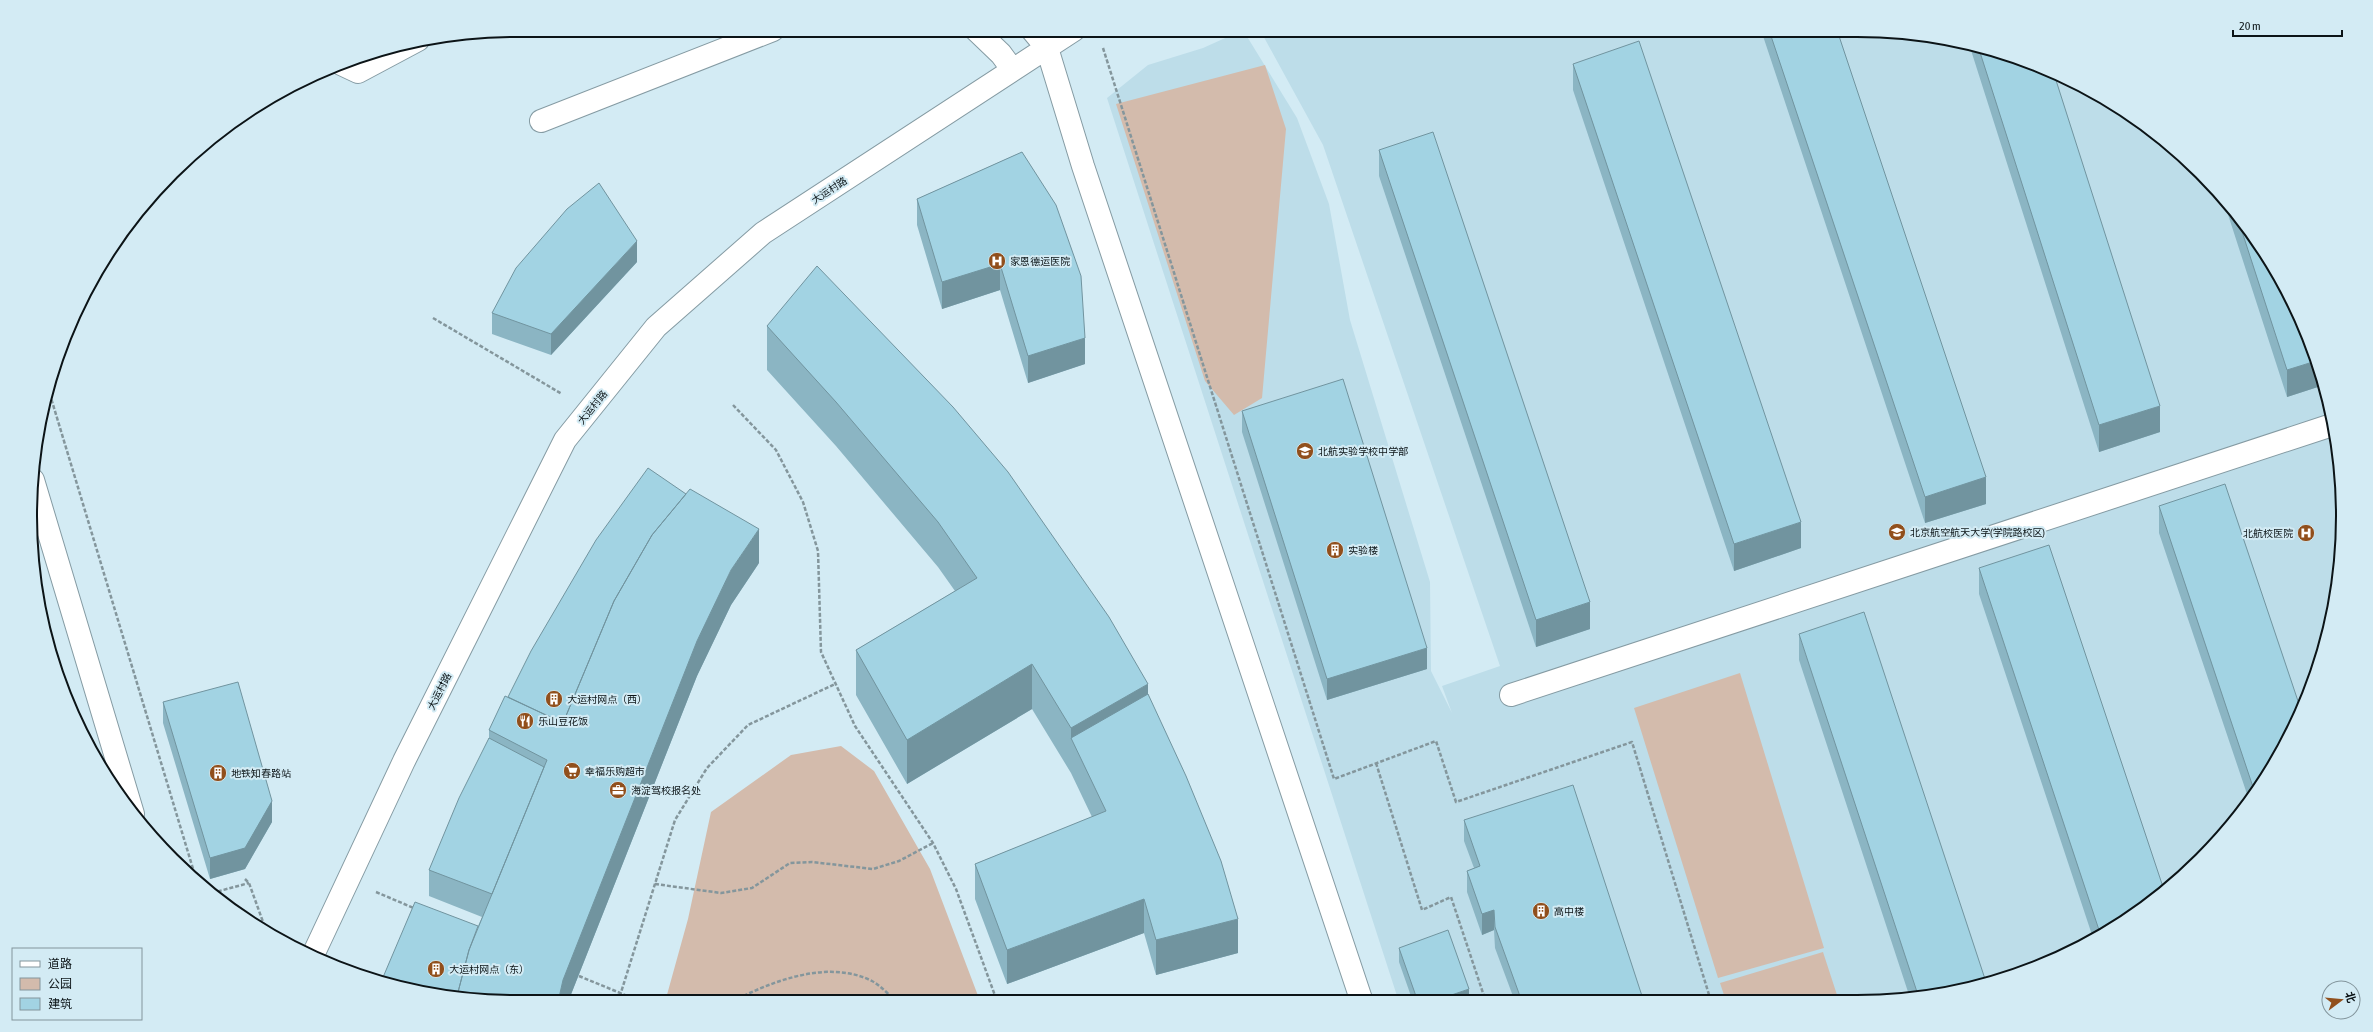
<svg xmlns="http://www.w3.org/2000/svg" width="2373" height="1032" font-family="'Asap Condensed','Noto Sans SC',sans-serif">
<style>
.built{fill:#bddde9}
.green{fill:#d3bbac}
.lines{fill:none;stroke-linecap:round;stroke-linejoin:round}
.minor-casing{stroke:#859ba3;stroke-width:24}
.path{stroke:#84969c;stroke-width:2.5;stroke-dasharray:4 2;stroke-linecap:butt}
.minor{stroke:#fff;stroke-width:22}
.wall{fill:#8bb5c3}
.shaded-wall{fill:#71949f}
.building{fill:#a2d3e3;stroke:#71949f}
.labels{text-anchor:middle;stroke-width:4;stroke-linejoin:round;paint-order:stroke}
.street-label{font-size:10px;fill:#0c1417;stroke:#d3ebf4}
.poi-label{font-size:10px;fill:#0c1417;stroke:#d3ebf4;text-anchor:start}
.rim{fill:none;stroke:#0c1417;stroke-width:2}
</style>
<rect width="100%" height="100%" fill="#d3ebf4"/>
<!-- built -->
<path class="built" d="M1243 30 1297 118 1329 204 1350 320 1430 582 1431 671 1452 713 1442 686 1500 666 1323 145 1260 30H1857L1952 39 2013 56 2100 95 2178 151 2243 220 2293 301 2326 390 2342 484 2339 580 2317 672 2261 786 2177 882 2072 952 2013 976 1921 998 1398 999 1107 98 1148 65 1203 48Z"/>
<!-- green -->
<path class="green" d="M1265 65 1286 129 1262 398 1234 415 1205 381 1116 104Z
M1740 673 1824 948 1718 978 1634 708Z
M841 746 874 771 930 869 980 1001 665 1002 688 919 711 812 791 755Z
M1823 952 1838 998H1725L1720 983Z"/>
<g class="lines">
<defs>
<path id="minor" d="M976 30 1001 54 1012 69
M1032 30 1047 48 1083 166 1361 999
M341 64 358 72 418 40
M541 121 773 30
M33 480 133 814
M1511 695 2332 425
M313 955 404 761 565 440 656 327 763 233 1074 30"/>
</defs>
<!-- minor casing -->
<use href="#minor" class="minor-casing"/>
<!-- path -->
<path class="path" d="M1103 48 1334 779 1436 741 1456 802 1632 742 1710 998
M433 318 562 394
M48 388 197 882
M733 405 776 450 803 502 818 551 821 652 855 726 933 843 956 889 997 1001
M1376 763 1422 910 1451 897 1485 999
M245 879 249 883 267 933
M655 884 721 893 752 888 790 863 812 862 873 869 899 861 933 843
M376 892 416 909
M212 893 249 883
M579 976 642 1002
M1114 1000 1122 998 1138 1000
M733 1001C773 981 828 959 872 981 881 986 889 995 896 1001
M618 1002 675 820 707 768 748 725 835 684"/>
<!-- minor -->
<use href="#minor" class="minor"/>
</g>
<!-- wall -->
<path class="wall" d="M1761 30H1837L1986 504 1925 523Z
M1969 44 2013 56 2160 432 2099 452Z
M1573 64 1801 548 1734 571 1573 90Z
M1379 150 1590 629 1536 647 1379 176Z
M1022 152 1085 364 1028 383 1000 290 942 309 917 225V199Z
M2223 199 2243 220 2293 301 2324 385 2287 397Z
M637 262 551 355 492 334V313Z
M767 326 1148 694 1238 953 1156 975 1144 933 1007 984 975 899V864L1092 817 1071 773 1032 709 907 784 856 695V650L955 591 938 567 836 446 767 370Z
M1242 411 1427 669 1327 700 1242 432Z
M2159 506 2261 786 2249 800 2159 533Z
M759 563 731 605 697 676 568 1002H516L478 926 482 917 429 896V870L489 738V730L508 697Z
M1979 568 2164 890 2093 938 1979 594Z
M1799 634 1921 998H1910L1799 660Z
M163 702 272 822 245 869 210 879 163 723Z
M1464 820 1643 999H1514L1495 948 1494 930 1482 935 1467 892V871L1474 868 1464 841Z
M1399 948 1469 999H1412L1399 962Z"/>
<!-- shaded-wall -->
<path class="shaded-wall" d="M637 241V262L551 355V334Z
M1000 264V290L942 309V282Z
M1085 338V364L1028 383V356Z
M2316 361 2324 385 2287 397V370Z
M2160 406V432L2099 452V425Z
M1986 477V504L1925 523V497Z
M1801 522V548L1734 571V544Z
M759 529V563L731 605 697 676 568 1002H558L563 980 697 641 731 570Z
M1590 602V629L1536 647V620Z
M1427 648V669L1327 700V679Z
M1032 664V709L907 784V740Z
M1148 684V729L1071 738V728Z
M272 801V822L245 869 210 879V858Z
M1144 899V933L1007 984V950Z
M1494 910V930L1482 935V914Z
M1238 919V953L1156 975V940Z
M1469 989V999H1440Z"/>
<!-- building -->
<path class="building" d="M1769 30H1837L1986 477 1925 497Z
M1639 41 1801 522 1734 544 1573 64Z
M1978 46 2013 56 2054 74 2160 406 2099 425Z
M1433 132 1590 602 1536 620 1379 150Z
M1022 152 1056 205 1081 276 1085 338 1028 356 1000 264 942 282 917 199Z
M599 183 637 241 551 334 492 313 516 268 567 209Z
M2236 213 2243 220 2293 301 2316 361 2287 370Z
M817 266 953 407 1008 472 1109 617 1148 684 1071 728 1032 664 907 740 856 650 977 578 938 522 836 402 767 326Z
M1343 379 1427 648 1327 679 1242 411Z
M648 468 686 494 652 535 614 601 563 723 508 697 531 651 596 540Z
M2225 484 2300 707 2261 786 2255 793 2159 506Z
M690 489 759 529 731 570 697 641 563 980 558 1002H516L457 996 469 950 547 760 489 730 505 696 563 723 614 601 652 535Z
M2049 545 2164 890 2100 933 1979 568Z
M1864 612 1986 982 1919 998 1799 634Z
M238 682 272 801 245 848 210 858 163 702Z
M1148 694 1186 776 1221 861 1238 919 1156 940 1144 899 1007 950 975 864 1106 811 1071 738Z
M489 738 544 767 492 894 429 870 459 798Z
M1573 785 1643 999H1521L1495 927 1494 910 1482 914 1467 871 1480 866 1464 820Z
M415 902 478 926 469 950 457 996 421 993 381 982Z
M1448 930 1469 989 1440 999H1417L1399 948Z"/>
<!-- icons -->
<defs>
<symbol id="hospital-disc" viewBox="-11 -11 22 22"><circle r="9.5" fill="#914f1c" stroke="#d3ebf4"/><path d="M-5-5h3v3.5h4V-5h3V5h-3V1.5h-4V5h-3Z" fill="#fff"/></symbol>
<symbol id="school-disc" viewBox="-11 -11 22 22"><circle r="9.5" fill="#914f1c" stroke="#d3ebf4"/><path d="M0-5L7-2L0 1L-7-2ZM-4 1L0 2.5L4 1V4Q0 6-4 4Z" fill="#fff"/></symbol>
<symbol id="university-disc" viewBox="-11 -11 22 22"><circle r="9.5" fill="#914f1c" stroke="#d3ebf4"/><path d="M0-5L7-2L0 1L-7-2ZM-4 1L0 2.5L4 1V4Q0 6-4 4Z" fill="#fff"/></symbol>
<symbol id="building-disc" viewBox="-11 -11 22 22"><circle r="9.5" fill="#914f1c" stroke="#d3ebf4"/><path d="M-4-6H4V6H1V3H-1V6H-4ZM-2.5-4.3h1.7v1.8h-1.7ZM.8-4.3h1.7v1.8H.8ZM-2.5-1h1.7V.8h-1.7ZM.8-1h1.7V.8H.8Z" fill="#fff"/></symbol>
<symbol id="restaurant-disc" viewBox="-11 -11 22 22"><circle r="9.5" fill="#914f1c" stroke="#d3ebf4"/><path d="M-5-6h1v4h1v-4h1v4h1v-4h1v5L-1.5 .5V6h-2V.5L-5-1ZM5-6V6H3V1.5H1.5Q1.5-4 5-6Z" fill="#fff"/></symbol>
<symbol id="supermarket-disc" viewBox="-11 -11 22 22"><circle r="9.5" fill="#914f1c" stroke="#d3ebf4"/><path d="M-6-5.5h2.5l.6 2H6L4.5 2H-2.5L-4.4-4H-6ZM-1.5 3.2a1.3 1.3 0 1 0 .1 0ZM3 3.2a1.3 1.3 0 1 0 .1 0Z" fill="#fff"/></symbol>
<symbol id="office-disc" viewBox="-11 -11 22 22"><circle r="9.5" fill="#914f1c" stroke="#d3ebf4"/><path d="M-6-3h4V-5.5h4V-3h4V5H-6ZM-1-4.5V-3h2v-1.5ZM-6 0V1H6V0Z" fill="#fff"/></symbol>
</defs>
<g fill-rule="evenodd">
<use href="#hospital-disc" x="987" y="251" width="20" height="20"/>
<use href="#school-disc" x="1295" y="441" width="20" height="20"/>
<use href="#university-disc" x="1887" y="522" width="20" height="20"/>
<use href="#hospital-disc" x="2296" y="523" width="20" height="20"/>
<use href="#building-disc" x="1325" y="540" width="20" height="20"/>
<use href="#building-disc" x="544" y="689" width="20" height="20"/>
<use href="#restaurant-disc" x="515" y="711" width="20" height="20"/>
<use href="#supermarket-disc" x="562" y="761" width="20" height="20"/>
<use href="#building-disc" x="208" y="763" width="20" height="20"/>
<use href="#office-disc" x="608" y="780" width="20" height="20"/>
<use href="#building-disc" x="1531" y="901" width="20" height="20"/>
<use href="#building-disc" x="426" y="959" width="20" height="20"/>
</g>
<g class="labels">
<!-- street labels -->
<g class="street-label">
<text transform="translate(829 190) rotate(-33)" y="4">大运村路</text>
<text transform="translate(592 407) rotate(-51)" y="4">大运村路</text>
<text transform="translate(439 691) rotate(-63)" y="4">大运村路</text>
</g>
<!-- poi labels -->
<g class="poi-label">
<text x="1010" y="265">家恩德运医院</text>
<text x="1318" y="455">北航实验学校中学部</text>
<text x="1910" y="536">北京航空航天大学(学院路校区)</text>
<text x="2293" y="537" text-anchor="end">北航校医院</text>
<text x="1348" y="554">实验楼</text>
<text x="567" y="703">大运村网点（西）</text>
<text x="538" y="725">乐山豆花饭</text>
<text x="585" y="775">幸福乐购超市</text>
<text x="231" y="777">地铁知春路站</text>
<text x="631" y="794">海淀驾校报名处</text>
<text x="1554" y="915">高中楼</text>
<text x="449" y="973">大运村网点（东）</text>
</g>
</g>
<!-- crop -->
<path d="M0 0H2373V1032H0ZM516 37H1857A479 479 0 0 1 2336 516V516A479 479 0 0 1 1857 995H516A479 479 0 0 1 37 516V516A479 479 0 0 1 516 37Z" fill="#d3ebf4" fill-rule="evenodd"/>
<path class="rim" d="M516 37H1857A479 479 0 0 1 2336 516V516A479 479 0 0 1 1857 995H516A479 479 0 0 1 37 516V516A479 479 0 0 1 516 37Z"/>
<!-- legend -->
<rect x="12" y="948" width="130" height="72" fill="#d3ebf4" stroke="#83959c"/>
<rect x="20" y="961" width="20" height="6" fill="#ffffff" stroke="#83959c"/>
<text x="48" y="968" font-size="12" fill="#0c1417">道路</text>
<rect x="20" y="978" width="20" height="12" fill="#d3bbac" stroke="#83959c"/>
<text x="48" y="988" font-size="12" fill="#0c1417">公园</text>
<rect x="20" y="998" width="20" height="12" fill="#a2d3e3" stroke="#83959c"/>
<text x="48" y="1008" font-size="12" fill="#0c1417">建筑</text>
<!-- north arrow -->
<g transform="translate(2341 1000) rotate(74)"><circle r="19" fill="#d3ebf4" stroke="#83959c"/>
<path d="M0-3L7 15L0 10L-7 15Z" fill="#914f1c"/>
<text y="-6" font-size="11" font-weight="bold" text-anchor="middle" fill="#0c1417">北</text>
</g>
<!-- scale -->
<path d="M2233 30v6h109v-6" fill="none" stroke="#0c1417" stroke-width="2"/>
<text x="2239" y="30" font-size="12" fill="#0c1417" stroke="#d3ebf4" stroke-width="3" paint-order="stroke">20 m</text>
</svg>
